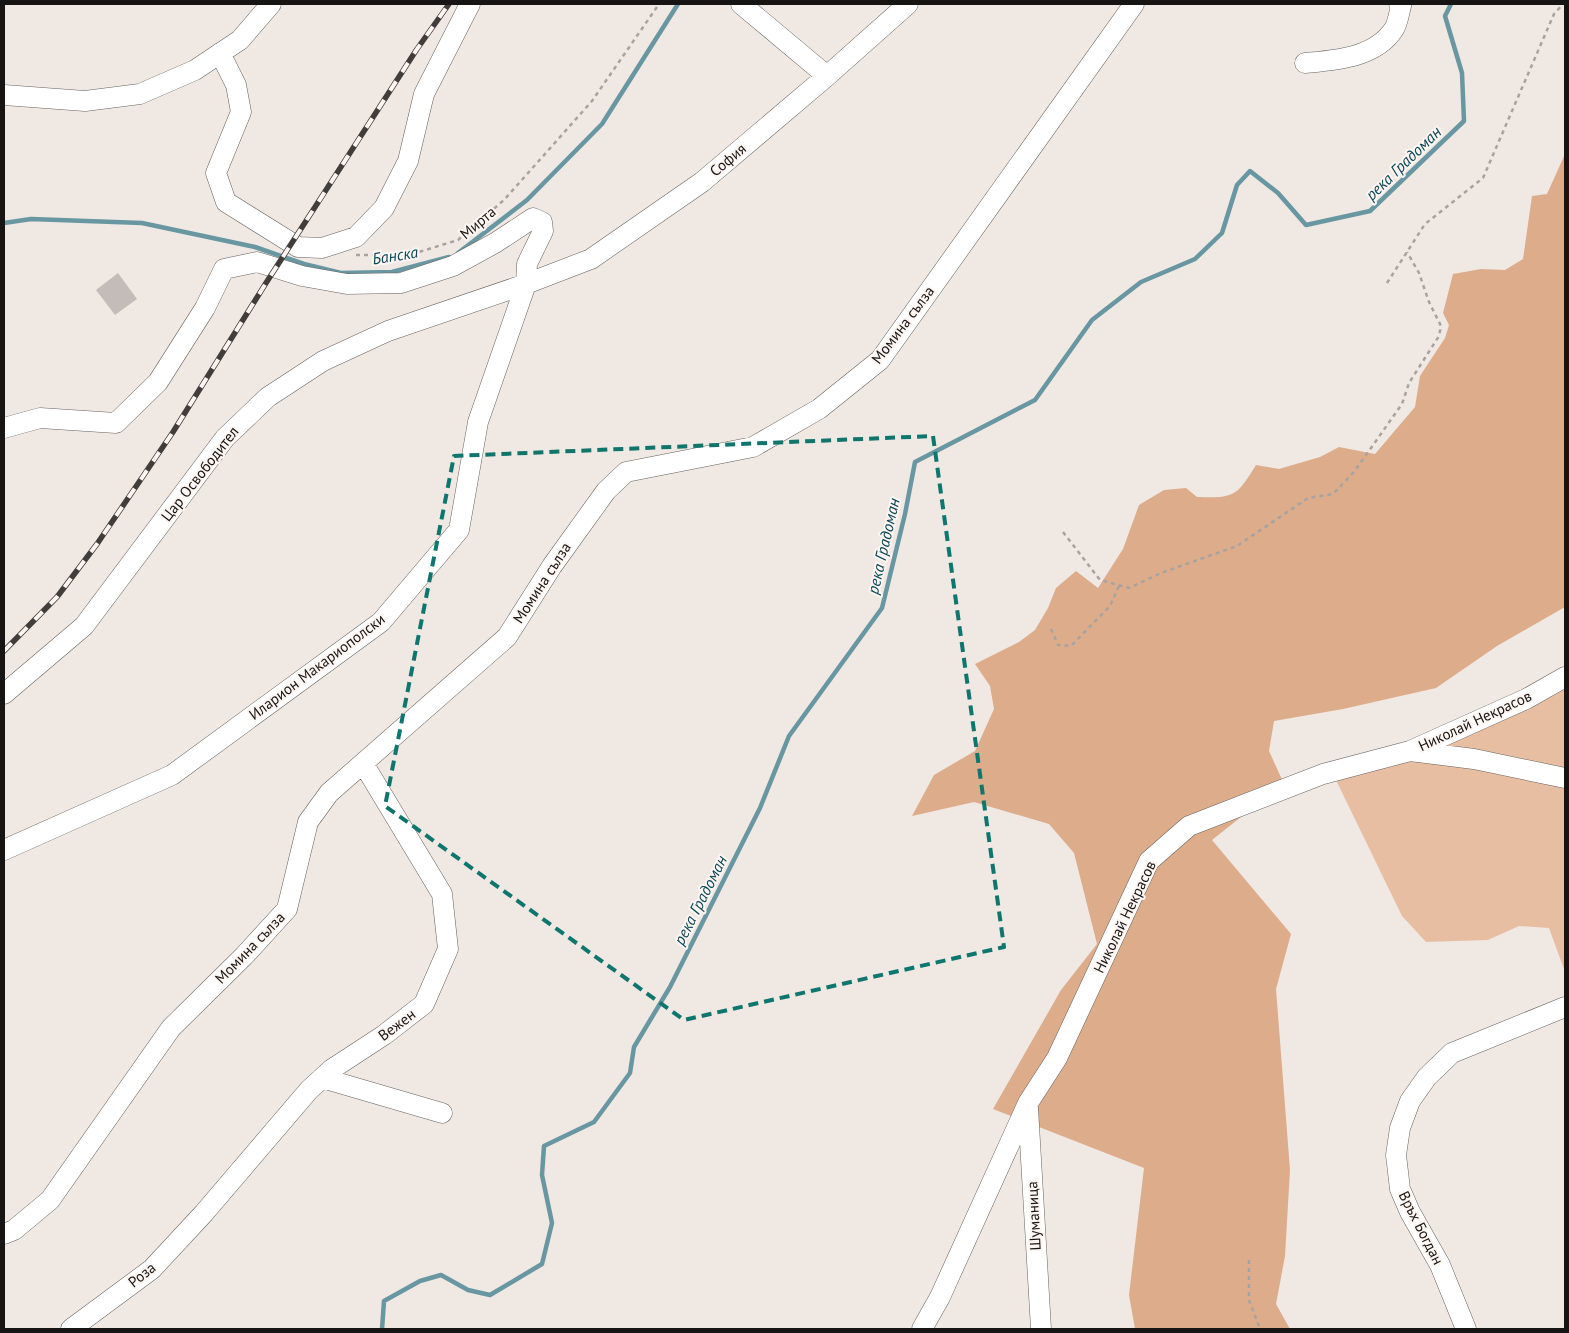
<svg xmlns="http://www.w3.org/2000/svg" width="1569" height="1333" font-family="'PT Sans',sans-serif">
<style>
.green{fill:#e8bea2}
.forest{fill:#ddac8b}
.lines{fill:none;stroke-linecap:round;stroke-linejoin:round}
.stream{stroke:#6897a2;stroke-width:4.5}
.building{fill:#c3bcb8}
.minor-casing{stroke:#68625e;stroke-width:21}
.path{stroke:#a8a39f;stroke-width:2.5;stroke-dasharray:4 4;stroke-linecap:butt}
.minor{stroke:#fff;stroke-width:20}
.rail-casing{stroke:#403d3b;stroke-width:5.5}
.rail{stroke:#fdf5f1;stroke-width:4;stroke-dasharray:11;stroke-linecap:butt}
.marked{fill:none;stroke:#0f766e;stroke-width:4;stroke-dasharray:10 6;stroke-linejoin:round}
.labels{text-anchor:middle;stroke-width:4;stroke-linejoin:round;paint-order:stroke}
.street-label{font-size:15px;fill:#171513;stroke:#fdf5f1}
.water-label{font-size:16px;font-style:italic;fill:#0a4855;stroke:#fdf5f1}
</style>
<rect width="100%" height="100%" fill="#efe8e3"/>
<!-- green -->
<path class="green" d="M1565 684V972L1549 928 1519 926 1488 940 1426 942 1402 916 1334 776Z"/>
<!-- forest -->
<path class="forest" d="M1565 154V607L1497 646 1436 688 1343 709 1274 721 1269 751 1289 795 1246 813 1212 840 1291 934 1276 989 1290 1170 1285 1256 1276 1304 1290 1329H1135L1129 1295 1144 1168 993 1109 1061 990 1097 944 1074 853 1049 824 974 802 912 816 934 775 975 751 994 709 990 686 975 664 1019 642 1035 630 1048 608 1056 588 1076 571 1098 588 1123 549 1139 505 1164 490 1186 488 1197 497C1235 498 1236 497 1256 465L1279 469 1320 457 1339 447 1375 454 1415 407 1420 376 1445 338 1449 325 1443 313 1453 274 1481 269 1505 270 1523 259 1532 196 1547 194Z"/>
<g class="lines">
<!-- stream -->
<path class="stream" d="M4 223 31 219 142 223 255 247 304 264 341 273 392 272 449 257
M458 253 527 200 602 124 678 4
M382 1329 384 1301 420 1281 441 1275 468 1290 490 1295 542 1264 552 1223 542 1175 544 1146 594 1122 630 1073 634 1047 670 987 760 808 789 736 882 608 905 514 915 462 1035 400 1092 320 1141 282 1195 259 1222 233 1237 185 1250 171 1278 193 1306 225 1370 211 1464 121 1462 73 1445 16 1451 4"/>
</g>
<!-- building -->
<path class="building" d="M118 273 137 299 115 315 96 290Z"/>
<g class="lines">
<defs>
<path id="minor" d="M741 4 827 76
M220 53 236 85 241 112 216 173 226 202 298 247 322 248 356 237 384 208 408 161 424 94 470 4
M1305 63C1336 60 1375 58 1394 29 1398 23 1399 13 1401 6L1399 4
M4 95 85 101 140 94 195 70 240 40 271 4
M4 428 40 418 116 423 158 382 205 308 224 269 257 262 302 276 347 284 401 283 453 266 495 243 533 218 542 222 543 231 527 264 526 284 478 422 459 530 381 622 172 775 4 850
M4 694 84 626 225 438 268 397 323 361 388 331 526 284 591 259 702 182 827 76 908 4
M1410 751 1474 759 1565 778
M322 1078 442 1113
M1028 1108 1041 1329
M4 1234 14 1230 50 1200 171 1028 244 956 287 909 308 822 329 793 507 637 552 566 606 491 626 472 753 447 819 409 880 360 1134 4
M71 1329 152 1269 204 1213 309 1090 332 1069 384 1035 424 1004 448 949 442 894 363 763
M922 1329 940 1297 1028 1103 1057 1058 1149 861 1189 826 1323 774 1410 751 1526 699 1565 677
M1466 1329 1440 1265 1410 1212 1400 1189 1396 1155 1400 1128 1410 1101 1427 1077 1452 1053 1565 1007"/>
</defs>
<!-- minor casing -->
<use href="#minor" class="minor-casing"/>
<!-- path -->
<path class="path" d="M356 255H409L458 240 504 200 592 101 659 4
M1387 283 1425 224 1483 178 1554 14 1563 4
M1063 532 1100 580 1129 588 1161 573 1237 546 1308 498 1333 494 1354 472 1402 404 1409 383 1439 336 1441 326 1429 302 1419 273 1407 252
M1051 629 1058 645 1071 646 1110 606 1119 586
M1249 1260V1300L1260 1329"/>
<!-- minor -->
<use href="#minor" class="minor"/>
<defs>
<path id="rail" d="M4 651 57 597 97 544 173 432 266 283 417 49 449 4"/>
</defs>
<!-- rail casing -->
<use href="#rail" class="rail-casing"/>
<!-- rail -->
<use href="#rail" class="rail"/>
</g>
<!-- marked area -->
<path class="marked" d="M933 436 1004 947 684 1020 385 806 454 456Z"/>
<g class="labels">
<!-- street labels -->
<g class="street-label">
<text transform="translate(728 160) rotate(-40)" y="5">София</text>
<text transform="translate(478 223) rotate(-40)" y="5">Мирта</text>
<text transform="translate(903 325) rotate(-53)" y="5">Момина сълза</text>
<text transform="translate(200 474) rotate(-52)" y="5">Цар Освободител</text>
<text transform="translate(542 583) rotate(-57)" y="5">Момина сълза</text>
<text transform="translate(317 667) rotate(-37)" y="5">Иларион Макариополски</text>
<text transform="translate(1475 721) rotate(-25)" y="5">Николай Некрасов</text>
<text transform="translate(1125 917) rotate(-64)" y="5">Николай Некрасов</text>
<text transform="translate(250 948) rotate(-46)" y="5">Момина сълза</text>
<text transform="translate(397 1025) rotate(-37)" y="5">Вежен</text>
<text transform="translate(1034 1216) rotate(-93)" y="5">Шуманица</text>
<text transform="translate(1421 1228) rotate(63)" y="5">Връх Богдан</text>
<text transform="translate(142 1275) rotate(-39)" y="5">Роза</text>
</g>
<!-- water labels -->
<g class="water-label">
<text transform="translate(1403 163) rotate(-44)" y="6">река Градоман</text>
<text transform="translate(395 255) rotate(-9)" y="6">Банска</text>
<text transform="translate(883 546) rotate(-77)" y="6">река Градоман</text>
<text transform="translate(700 900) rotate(-63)" y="6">река Градоман</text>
</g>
</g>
<!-- border -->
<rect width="1569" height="1333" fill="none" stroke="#171513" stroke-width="10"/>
</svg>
